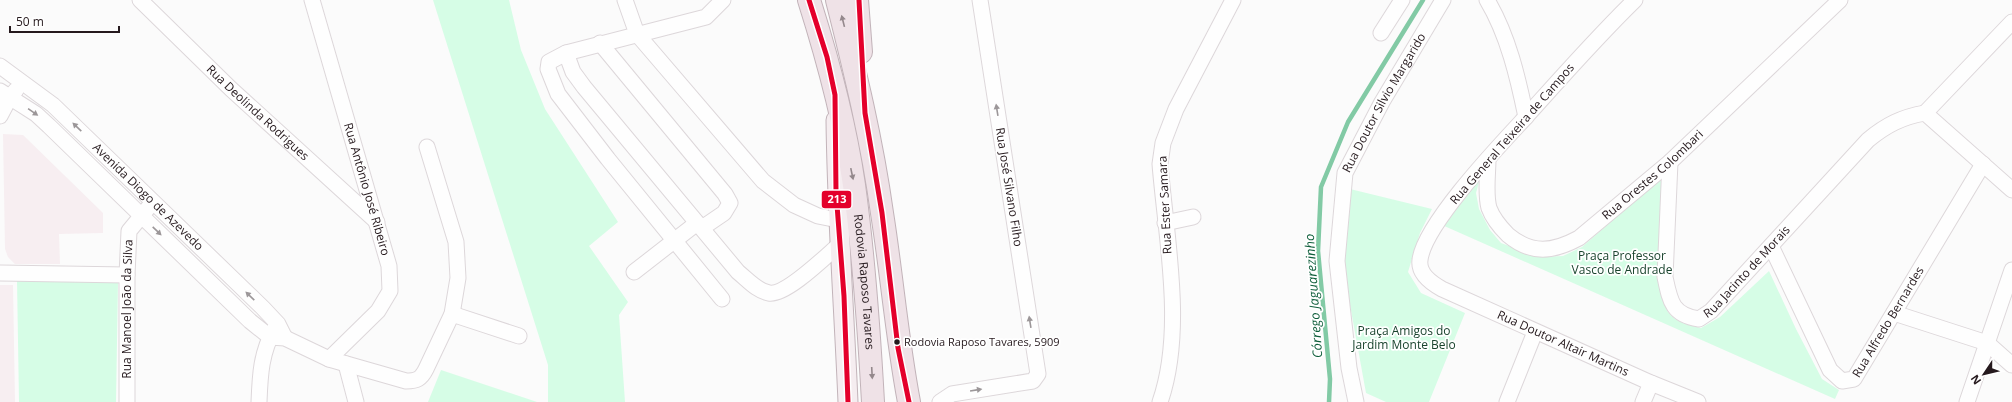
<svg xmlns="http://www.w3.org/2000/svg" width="2012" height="402" font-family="'Open Sans',sans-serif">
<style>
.built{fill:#f7eef1}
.green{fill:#d6fde6}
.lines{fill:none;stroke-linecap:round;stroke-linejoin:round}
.stream{stroke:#82caa5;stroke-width:4.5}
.minor-casing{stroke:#ddd7da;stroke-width:17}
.major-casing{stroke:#c2b3b9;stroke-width:21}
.highway-casing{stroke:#c2b3b9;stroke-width:24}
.minor{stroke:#fefefe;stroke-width:15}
.major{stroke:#f5edf0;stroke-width:19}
.highway{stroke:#efe2e7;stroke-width:22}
.bus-1-casing{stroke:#fff;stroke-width:8}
.bus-1{stroke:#e4002b;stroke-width:5}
.oneway{fill:#94888c}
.oneway2{fill:#9c9799}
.bus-dot{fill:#25191d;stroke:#fff;stroke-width:1.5}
.labels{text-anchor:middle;stroke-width:3.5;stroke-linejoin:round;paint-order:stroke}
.bus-label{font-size:11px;fill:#25191d;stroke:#fff;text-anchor:start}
.street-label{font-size:12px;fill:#25191d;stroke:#fff}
.park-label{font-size:12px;fill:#1a442e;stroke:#fff}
.water-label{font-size:13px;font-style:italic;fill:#0f5e3b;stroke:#fff}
.line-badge{stroke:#fff;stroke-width:1.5}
.badge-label{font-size:11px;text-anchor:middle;font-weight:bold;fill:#fff}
</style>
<rect width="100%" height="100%" fill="#fbfbfb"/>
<!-- built -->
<path class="built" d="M3 134 23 135 103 213V233L59 234 60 264H15L8 257 5 249Z
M0 285H13L15 402H0Z"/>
<!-- green -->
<path class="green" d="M433 0H509L521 50 545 109 618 222 589 246 628 302 619 315 625 402H548V365Z
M1481 175 1476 193 1479 209 1490 230 1501 243 1539 257 1563 256 1582 247 1663 176C1663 200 1659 297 1668 312 1676 323 1689 325 1701 328L1720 317 1769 271 1796 329 1822 379 1839 390 1835 399 1442 225Z
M1350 189 1432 209 1420 233 1408 272 1421 293 1465 313 1429 402H1386L1366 393 1344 272Z
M17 280 118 282 116 402H19Z
M441 370 537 402H538H428Z"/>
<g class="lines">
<!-- stream -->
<path class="stream" d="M1329 402 1330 379 1318 251 1321 187 1348 122 1423 0"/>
<defs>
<g id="minor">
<path id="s1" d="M140 0 231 89 377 222"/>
<path id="s2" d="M312 0 389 266 390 291 378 311 329 359"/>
<path d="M625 0 637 34 763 181 794 205 818 216 838 220"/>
<path d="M723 0 706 17 566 53 573 72 584 87 738 272C748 280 757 291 769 293 786 296 827 255 840 244"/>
<path d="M1487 0C1508 35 1518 78 1526 117"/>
<path id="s3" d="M1635 0C1596 38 1560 79 1524 119 1498 147 1424 225 1420 260 1418 274 1431 283 1442 289L1651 383 1698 402"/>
<path d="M1381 33 1402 0"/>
<path d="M600 43 725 194 730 203 724 213 702 228"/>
<path d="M566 53 549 62 548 69 558 94 608 159 722 299"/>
<path id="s4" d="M0 66 53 105 263 308 278 324 285 338"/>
<path d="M0 91 36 114 49 126 250 321 270 337 285 338 329 359 406 381C417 381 421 379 426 369L452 314 458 278 456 242 427 147"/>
<path d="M1925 113 2012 22"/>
<path d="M1925 113 2012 190"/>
<path d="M0 116 10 97 16 90"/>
<path id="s5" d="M1488 159C1488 174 1485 194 1489 208 1493 219 1500 227 1508 235 1532 255 1553 252 1579 238L1670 162 1840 0"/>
<path id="s6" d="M1670 162 1665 277C1670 301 1672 315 1699 319L1711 311 1868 140C1886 125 1902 117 1925 113"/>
<path d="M1165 223 1193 217"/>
<path id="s7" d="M1771 246 1830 370 1842 381 1854 379 1983 164"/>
<path d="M634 272 697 223"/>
<path d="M0 273 127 275"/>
<path d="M1894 313 1987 343 2012 365"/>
<path d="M452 314 519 336"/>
<path d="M346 364 356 402"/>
<path id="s8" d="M127 402V275L129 231 148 208"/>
<path d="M259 402C260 375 261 352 275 328"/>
<path d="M940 402 952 394 1033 381 1038 374 980 0"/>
<path d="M1160 402C1185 330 1166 239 1160 164L1163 143 1176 109 1233 0"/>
<path id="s9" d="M1356 402 1349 368 1337 261 1345 173 1382 102 1443 0"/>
<path d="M1507 402 1535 332"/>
<path d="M1643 402 1651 383"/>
<path d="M1967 402 2012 270"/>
</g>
<path id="major" d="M836 120C837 214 844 308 848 402"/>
<g id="highway">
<path id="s10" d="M809 0C828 60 845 123 854 185 864 257 869 330 873 402"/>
<path d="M837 0C855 71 872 141 882 213 892 276 897 339 909 402"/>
<path d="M857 0 861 52"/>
</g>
</defs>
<!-- minor casing -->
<use href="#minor" class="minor-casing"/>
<!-- major casing -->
<use href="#major" class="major-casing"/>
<!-- highway casing -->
<use href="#highway" class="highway-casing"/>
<!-- minor -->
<use href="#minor" class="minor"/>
<!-- major -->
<use href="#major" class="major"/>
<!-- highway -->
<use href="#highway" class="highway"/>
<defs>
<path id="bus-1" d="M809 0 827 57 835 95 836 192 844 296 848 402
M859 0 865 113 882 213 898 348 909 402"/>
</defs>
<!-- bus-1 casing -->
<use href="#bus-1" class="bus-1-casing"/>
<!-- bus-1 -->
<use href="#bus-1" class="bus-1"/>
</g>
<!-- one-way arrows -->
<defs><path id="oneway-solid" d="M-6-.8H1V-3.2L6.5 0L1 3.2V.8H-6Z"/></defs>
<g class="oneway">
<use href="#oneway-solid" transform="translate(843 21) rotate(-104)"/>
<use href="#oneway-solid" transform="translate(852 174) rotate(78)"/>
<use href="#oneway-solid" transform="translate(872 373) rotate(87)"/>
</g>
<g class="oneway2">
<use href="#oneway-solid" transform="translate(997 110) rotate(-99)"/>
<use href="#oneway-solid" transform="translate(33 112) rotate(35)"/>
<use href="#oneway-solid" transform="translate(77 127) rotate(-136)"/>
<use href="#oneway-solid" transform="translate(157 231) rotate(44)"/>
<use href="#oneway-solid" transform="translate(250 296) rotate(-136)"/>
<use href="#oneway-solid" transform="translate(1030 322) rotate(-99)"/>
<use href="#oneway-solid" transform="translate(976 390) rotate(-9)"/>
</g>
<!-- markers -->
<circle class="bus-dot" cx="897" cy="342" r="3.5"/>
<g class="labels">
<!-- bus labels -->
<g class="bus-label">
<text x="904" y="346">Rodovia Raposo Tavares, 5909</text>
</g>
<!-- street labels -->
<g class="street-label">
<text dy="4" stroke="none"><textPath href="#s9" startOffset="311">Rua Doutor Silvio Margarido</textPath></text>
<text dy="4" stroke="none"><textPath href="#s1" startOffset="163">Rua Deolinda Rodrigues</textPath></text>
<text transform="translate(1512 134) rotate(-49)" y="4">Rua General Teixeira de Campos</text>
<text dy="4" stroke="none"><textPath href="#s5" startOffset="256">Rua Orestes Colombari</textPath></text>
<text transform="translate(1009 187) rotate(81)" y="4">Rua José Silvano Filho</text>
<text dy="4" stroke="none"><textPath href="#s2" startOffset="197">Rua Antônio José Ribeiro</textPath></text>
<text dy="4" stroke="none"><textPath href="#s4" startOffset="198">Avenida Diogo de Azevedo</textPath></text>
<text transform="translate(1165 205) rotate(-93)" y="4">Rua Ester Samara</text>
<text dy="4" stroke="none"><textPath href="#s6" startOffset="242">Rua Jacinto de Morais</textPath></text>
<text dy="4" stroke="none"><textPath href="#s10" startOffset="288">Rodovia Raposo Tavares</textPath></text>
<text dy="4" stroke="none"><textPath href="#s8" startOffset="93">Rua Manoel João da Silva</textPath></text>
<text dy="4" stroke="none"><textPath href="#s7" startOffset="232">Rua Alfredo Bernardes</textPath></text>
<text dy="4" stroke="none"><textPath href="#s3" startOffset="511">Rua Doutor Altair Martins</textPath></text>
</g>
<!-- park labels -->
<g class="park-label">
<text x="1622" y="260">Praça Professor<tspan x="1622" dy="14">Vasco de Andrade</tspan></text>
<text x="1404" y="335">Praça Amigos do<tspan x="1404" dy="14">Jardim Monte Belo</tspan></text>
</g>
<!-- water labels -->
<g class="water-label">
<text transform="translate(1313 296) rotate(-94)" y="5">Córrego Jaguarezinho</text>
</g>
</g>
<rect class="line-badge" x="821" y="190" width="31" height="19" rx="4" fill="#e4002b"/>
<g class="badge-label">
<text x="837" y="203">213</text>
</g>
<!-- north arrow -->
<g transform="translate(1984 374) rotate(235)" stroke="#ffffff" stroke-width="3" paint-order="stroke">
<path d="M0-3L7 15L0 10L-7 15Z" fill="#25191d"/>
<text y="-6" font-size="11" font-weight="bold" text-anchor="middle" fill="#25191d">N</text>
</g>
<!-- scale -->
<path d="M10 26v6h109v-6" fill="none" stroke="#25191d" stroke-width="2"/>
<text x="16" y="26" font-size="12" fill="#25191d" stroke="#ffffff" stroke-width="3" paint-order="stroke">50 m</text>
</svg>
